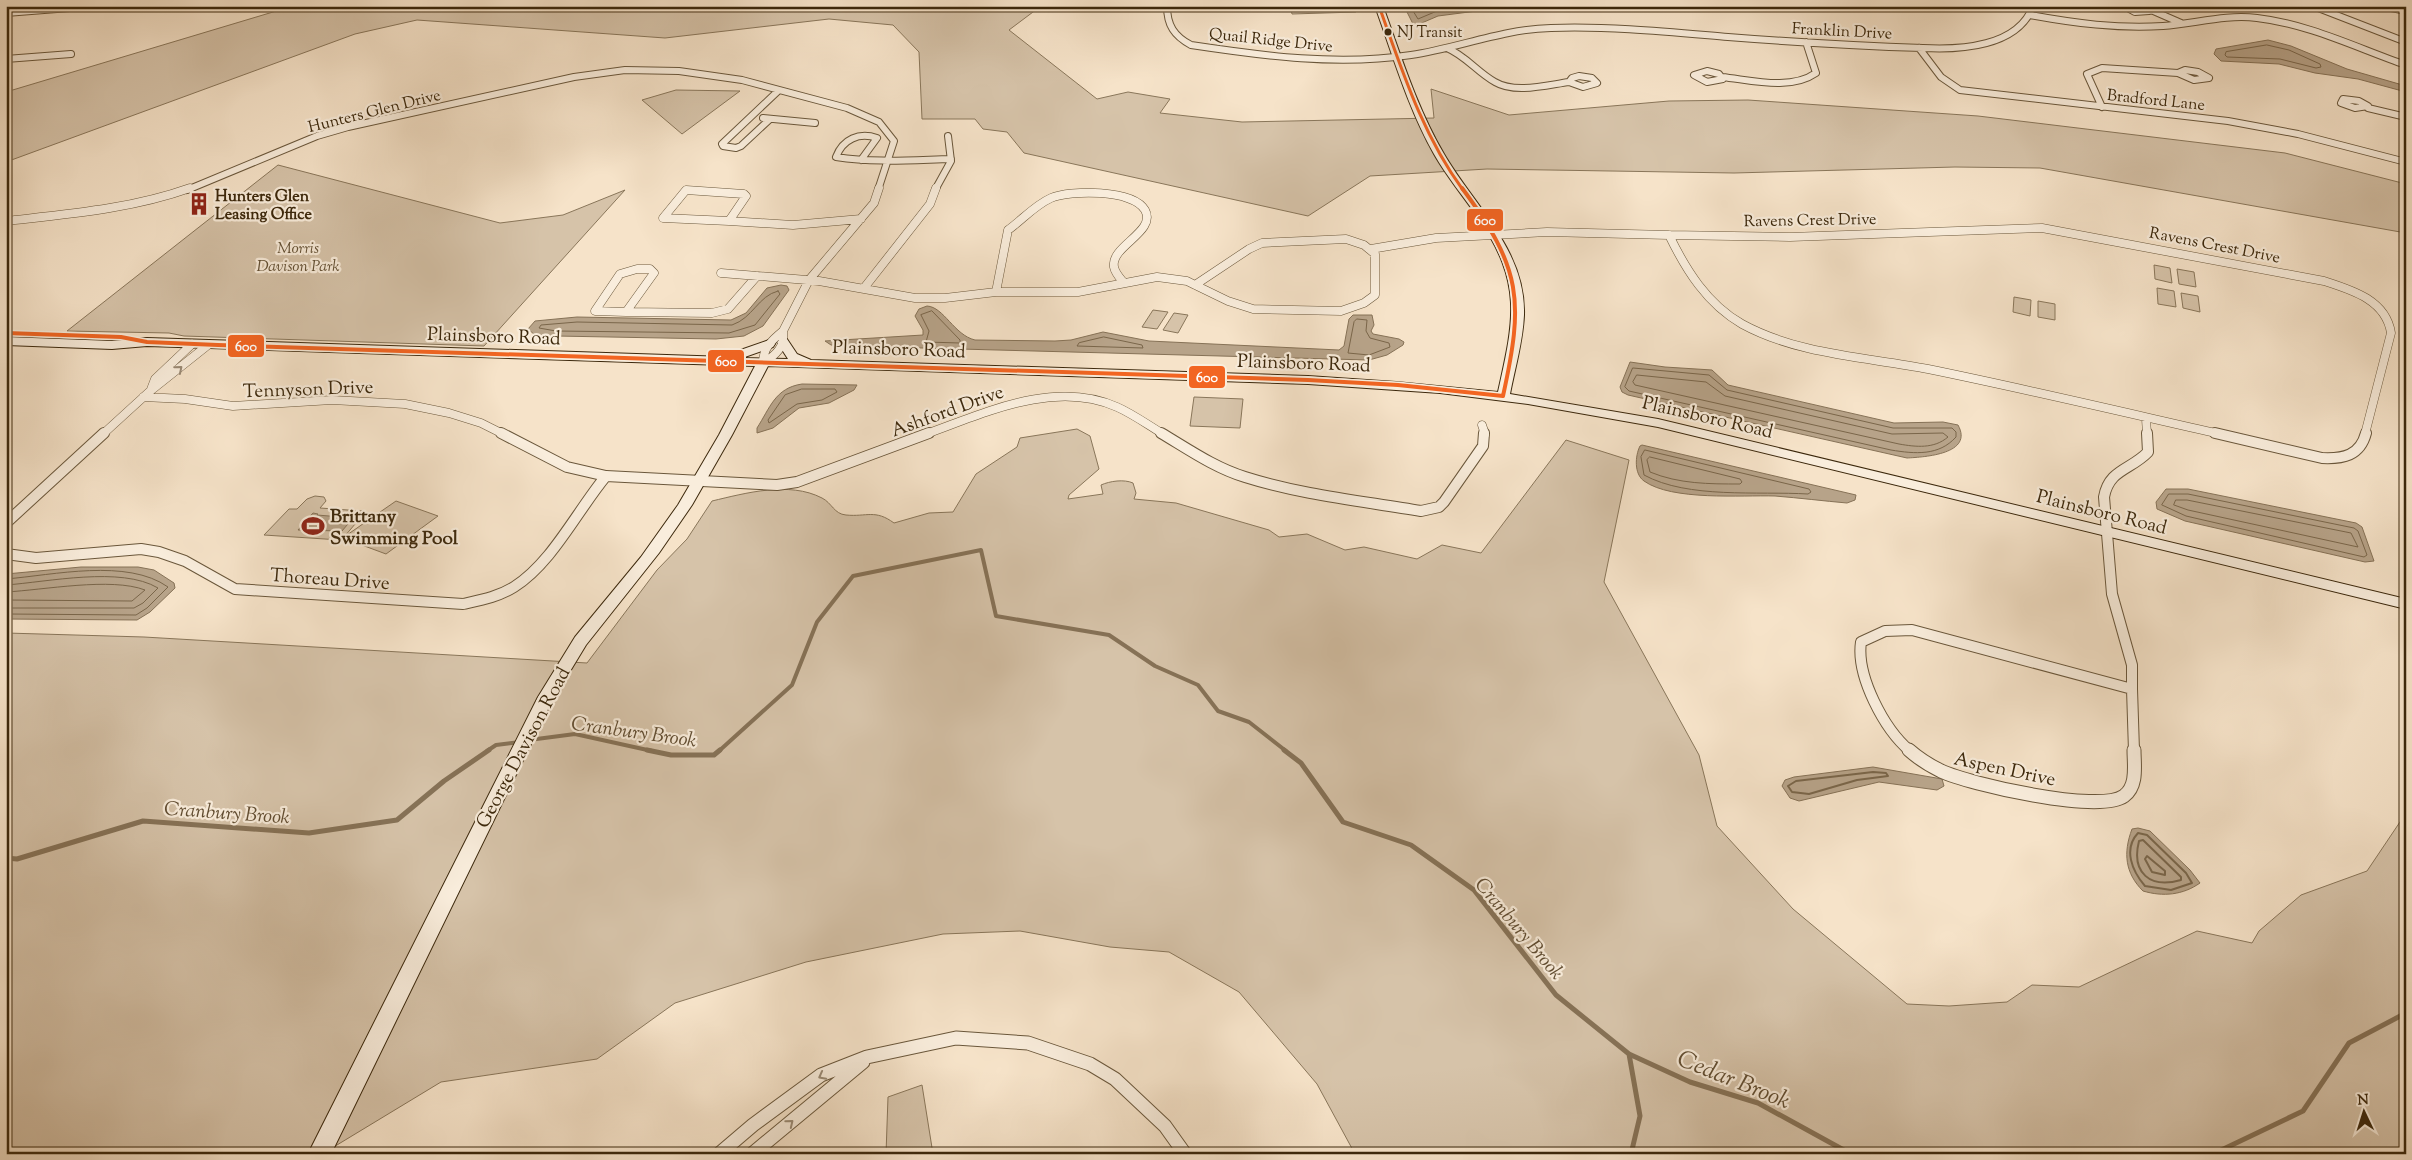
<svg xmlns="http://www.w3.org/2000/svg" width="2412" height="1160" font-family="'Sorts Mill Goudy',serif">
<style>
.green{fill:#d6c3a9;stroke:#89765a}
.water{fill:#b7a389;stroke:#867257}
.lines{fill:none;stroke-linecap:round;stroke-linejoin:round}
.shore-far1{stroke:#7a664a;stroke-width:1}
.shore{stroke:#7a664a;stroke-width:2}
.stream-far1{stroke:#867257;stroke-width:4}
.stream{stroke:#867257;stroke-width:5}
.street-far3-casing{stroke:#6a573b;stroke-width:8}
.street-far2-casing{stroke:#6a573b;stroke-width:9}
.street-far1-casing{stroke:#6a573b;stroke-width:12}
.street-casing{stroke:#6a573b;stroke-width:15}
.secondary-casing{stroke:#3c280c;stroke-width:2}
.street-far3{stroke:#f9eddc;stroke-width:6}
.street-far2{stroke:#f9eddc;stroke-width:8}
.street-far1{stroke:#f9eddc;stroke-width:10}
.street{stroke:#f9eddc;stroke-width:13}
.secondary{fill:#f9eddc;fill-rule:evenodd}
.bus-1-far1-casing{stroke:#f9eddc;stroke-width:5.5}
.bus-1-casing{stroke:#f9eddc;stroke-width:7}
.bus-1-far1{stroke:#f26522;stroke-width:3}
.bus-1{stroke:#f26522;stroke-width:4}
.oneway{stroke:#9a8a74}
.bus-dot{fill:#3c280c;stroke:#f9eddc;stroke-width:2}
.labels{text-anchor:middle;stroke-width:4.5;stroke-linejoin:round;paint-order:stroke}
.far-bus-label{font-size:15px;fill:#3c280c;stroke:#f9eddc;text-anchor:start}
.far-street-label{font-size:16px;fill:#3c280c;stroke:#f9eddc}
.far-poi-label{font-size:16px;font-weight:bold;fill:#3c280c;stroke:#f9eddc;text-anchor:start}
.far-park-label{font-size:16px;font-style:italic;fill:#624f33;stroke:#f9eddc}
.street-label{font-size:19px;fill:#3c280c;stroke:#f9eddc}
.poi-label{font-size:19px;font-weight:bold;fill:#3c280c;stroke:#f9eddc;text-anchor:start}
.water-label{font-size:20px;font-style:italic;fill:#614d32;stroke:#f9eddc}
.near-water-label{font-size:24px;font-style:italic;fill:#614d32;stroke:#f9eddc}
.line-badge{stroke:#f9eddc;stroke-width:2}
.badge-label{font-size:14px;text-anchor:middle;font-weight:bold;fill:#fff}
</style>
<rect width="100%" height="100%" fill="#f6e3c9"/>
<filter id="stains"><feTurbulence type="fractalNoise" baseFrequency=".004" numOctaves="4"/><feColorMatrix values="0 0 0 0 .2 0 0 0 0 .09 0 0 0 0 .02 0 0 0 .5 -.17"/></filter>
<radialGradient id="worn" r=".72"><stop offset=".6" stop-color="#630" stop-opacity="0"/><stop offset="1" stop-color="#630" stop-opacity=".3"/></radialGradient>
<!-- green -->
<path class="green" d="M293 6H1041L1009 30 1097 99 1128 92 1170 99 1160 113 1242 122 1434 118 1431 89 1509 115 1669 101 1748 100 1978 116 2285 153 2406 184V233L2040 168 1955 167 1734 173 1487 169 1370 176 1308 216 1024 153 1007 132 983 129 975 119H922L919 52 893 25 829 19 665 38 417 20 355 34 6 162V92Z
M1290 6H1353L1356 12 1292 14Z
M676 90 740 91 682 134 642 100Z
M278 165 500 223 563 215 625 190 484 346 184 336 169 333 67 331Z
M2154 265 2170 268 2172 283 2155 279Z
M2177 269 2194 272 2196 287 2179 284Z
M2157 288 2174 291 2176 307 2158 304Z
M2181 293 2198 296 2200 312 2183 308Z
M2014 297 2031 300 2030 316 2013 312Z
M2038 301 2055 304V320L2038 317Z
M1153 310 1168 312 1157 329 1142 327Z
M1174 313 1188 315 1178 333 1163 330Z
M1194 397 1243 399 1240 428 1190 426Z
M1077 429 1090 436 1099 469 1069 495 1068 499 1103 494 1101 485C1110 481 1124 479 1133 483L1136 493 1134 499 1176 503 1269 530 1279 537 1307 534 1345 550 1364 547 1417 559 1442 545 1481 553 1566 440 1629 460 1604 582 1699 755 1717 826 1793 909 1907 1004 1949 1006 2007 1002 2032 985 2079 987 2197 931 2252 943 2259 931 2301 895 2367 871 2406 813V1154H1355L1317 1084 1239 992 1169 952 1110 947 1020 931 943 934 806 962 675 1003 597 1059 441 1082 332 1148 328 1154H6V633L144 637 587 663 657 570 687 539 712 501C746 493 789 481 822 498 832 503 834 514 846 515 867 517 875 509 894 523L929 513 953 512 976 474 1017 447 1020 438Z
M315 496 324 497 326 501 320 508 362 511V516L344 537 396 501 438 516 386 554 343 538 340 540 264 535 289 509H297L307 499Z
M922 1085 933 1154H886L888 1097Z"/>
<!-- water -->
<path class="water" d="M1404 6H1515L1438 16 1417 25 1413 24Z
M2268 40 2291 46 2347 69 2406 86V92L2358 79 2315 73 2279 64 2221 61 2214 54 2216 49Z
M781 285 787 286 789 290 763 326 744 336 716 339 556 336 535 335 528 329 535 321 577 317 731 320 746 313 767 288Z
M927 306C944 307 954 335 975 340L1055 341 1071 340 1103 332 1149 341 1339 350 1344 346 1349 319 1353 315H1372L1374 325 1371 331 1373 334 1399 339 1404 342 1403 345 1387 355 1369 360 848 346 831 345 825 341 923 335V330L915 316 919 309Z
M1630 362 1665 367 1712 370 1728 385 1894 423 1943 422 1958 425C1974 454 1925 457 1907 458L1628 395 1622 392 1620 387Z
M802 384 857 385 854 390 829 403 799 408 773 428 757 433V428C770 408 775 388 802 384Z
M1642 445 1856 495 1855 500 1847 503C1824 501 1800 498 1775 496 1741 495 1672 501 1644 481 1634 474 1635 456 1640 446Z
M2166 489H2188L2356 523 2362 527 2374 561 2365 562 2185 521 2157 509 2156 502Z
M313 513 318 514 317 515 353 518 342 531 298 530Z
M81 567H138L154 570 174 583 175 588 150 612 137 620 6 619V574Z
M1873 767 1942 779 1944 786 1937 790 1879 782 1799 801 1790 798 1782 786 1785 780 1794 777Z
M2138 828 2150 831 2190 870 2200 883C2183 895 2163 897 2143 891 2125 873 2123 853 2132 829Z"/>
<g class="lines">
<!-- shore-far1 -->
<path class="shore-far1" d="M1410 6 1418 19 1437 11 1468 6
M2267 45 2289 50 2320 64 2321 67 2316 68 2280 59 2227 57 2225 55 2226 52Z
M778 291 780 294 755 325 729 333 556 331 539 328 541 325 577 322 732 325C753 318 758 296 778 291Z
M932 311 960 340V343L926 342 929 331 921 315Z
M1357 319 1367 320 1366 331 1370 338 1389 343 1390 347 1369 355 1348 353 1354 322Z
M1104 337 1142 345 1143 348 1077 346 1079 343Z
M1633 368 1709 375 1727 390 1893 428H1952L1956 432V437C1939 456 1915 454 1891 450L1629 391 1625 387Z
M1637 375 1706 382 1725 396 1892 434 1943 433 1948 437C1934 449 1916 447 1899 444L1635 385 1633 382Z
M802 389H835L837 392 822 400 797 404 769 423 768 420 785 395Z
M1645 450 1809 489 1811 492 1808 494C1758 491 1688 499 1644 475L1641 457Z
M1650 457 1740 479 1742 482 1740 484C1709 484 1679 484 1650 472L1647 460Z
M2169 494H2188L2354 528 2358 531 2367 555 2364 557 2186 516 2162 505Z
M2176 500H2187L2351 533 2358 547 2188 510 2174 505Z
M6 579C54 575 127 558 168 587L147 608 136 615 6 614
M6 585C48 582 121 566 158 588L143 603 134 608H6
M6 592C44 590 111 577 145 590L132 601 6 600"/>
<!-- shore -->
<path class="shore" d="M1873 772 1886 773 1888 776 1857 780 1809 794 1792 792 1788 786 1796 781Z
M2138 833 2147 835 2186 873 2192 883 2171 890 2145 886C2132 871 2123 849 2138 833Z
M2143 840 2181 877V880C2150 889 2131 873 2139 841Z
M2147 856 2165 871V875L2152 872 2145 859Z"/>
<!-- stream-far1 -->
<path class="stream-far1" d="M529 740 575 734 652 751
M487 751 496 745 520 742
M719 751 792 685 817 622 853 576 981 550 996 616 1109 635 1155 666 1198 685 1218 711 1249 722 1286 751"/>
<!-- stream -->
<path class="stream" d="M647 750 671 755H714L720 750
M1284 750 1301 763 1343 822 1411 845 1474 890 1556 995 1629 1054 1640 1116 1631 1154
M6 858 17 859 143 821 309 833 397 820 444 781 489 750
M1629 1054 1690 1082 1758 1103 1851 1154
M2213 1154 2303 1111 2349 1043 2406 1013"/>
<defs>
<path id="street-far3" d="M170 6H185
M1167 6C1167 25 1174 36 1191 45 1264 56 1338 66 1411 55 1458 48 1503 29 1551 28 1610 26 1669 32 1728 37 1793 42 1858 46 1923 48 1960 50 2018 47 2033 6
M2124 6 2135 12 2149 11
M2142 6 2181 23
M2313 6 2406 42
M2382 6 2406 11
M6 13 95 6
M2030 15C2074 23 2118 29 2163 26 2194 24 2225 14 2257 18 2309 24 2357 48 2406 65
M1447 48C1466 56 1477 72 1495 82 1515 94 1547 85 1569 82
M1919 48 1941 77 1960 90 2228 121 2298 134 2406 162
M6 59 71 54
M2185 70 2198 72 2209 78 2194 80 2178 73Z
M1707 71 1719 74 1723 79 1707 82 1694 75Z
M1579 76 1592 78 1597 83 1583 87 1569 82 1572 78Z
M1722 77C1751 80 1790 91 1816 73L1806 42
M2343 99 2359 101 2368 106 2355 108 2341 103Z
M2102 107 2087 74 2102 68 2178 73
M2368 108 2406 117
M763 118 815 123
M770 119 741 146 736 148 723 146 722 144 778 91
M861 160 877 138C859 132 843 139 836 157 874 163 912 160 951 159
M187 190 317 136 348 127 574 77 625 70 679 71 742 80 847 108 879 122 894 141 878 190
M935 190 951 161 948 136"/>
<path id="street-far2" d="M686 190 744 194 746 196 729 221 663 218Z
M6 221C68 214 131 209 190 188
M729 221 793 225 861 219
M1669 235 1790 237 2042 228 2324 281C2352 290 2386 300 2391 333L2365 434
M1669 235C1686 270 1707 304 1742 324 1799 355 1866 357 1928 369 2026 389 2123 412 2220 434
M1346 239 1364 245 1375 254V295L1364 303 1341 311 1253 309 1228 301 1195 285 1249 249 1262 243Z
M1371 249 1436 238 1547 232 1669 235
M637 269H650L654 273 626 312 595 311 620 274Z
M721 273 819 281 915 298H945L996 292H1078L1157 277 1187 281 1195 285
M864 288 930 204 936 188
M996 292 1008 230C1022 220 1035 205 1051 198 1070 190 1133 189 1145 210 1157 232 1110 246 1114 267 1115 273 1120 278 1124 283
M626 312 712 313 728 309 757 276
M783 331C785 347 776 355 763 363 763 348 772 340 783 331Z
M783 331 809 280 874 203 879 188
M150 392 155 379 192 344
M143 397 185 399 233 406 332 400 405 404 449 413 481 423 503 434
M2146 419 2147 434
M1482 425 1485 434
M103 434 149 392 208 345
M926 434C985 413 1055 379 1117 407 1133 414 1148 425 1163 434"/>
<path id="street-far1" d="M501 433 567 467 606 476 777 485 797 482 929 433
M1161 433C1188 449 1215 468 1245 477 1302 495 1363 501 1421 511L1439 507 1444 502 1483 446 1484 433
M2215 433 2322 458C2343 459 2360 456 2366 433
M6 523 104 433
M6 554 36 558 141 549 159 552 185 561 235 589 463 604C481 600 498 597 514 587 552 563 577 511 606 476
M2132 689 2134 751
M2132 689V665L2112 594 2104 497C2109 469 2131 470 2148 452L2147 433
M1910 751C1884 729 1856 676 1861 642L1885 631 1912 630 2132 689"/>
<path id="street" d="M1909 750C1918 758 1929 765 1941 771 1969 784 2099 814 2124 796 2138 786 2134 765 2134 750
M719 1154 753 1125 821 1075 867 1057 956 1038 1028 1043 1090 1064 1115 1079 1165 1126 1185 1154
M752 1154 863 1062"/>
<path id="secondary" d="M1375 6H1383C1401 56 1417 108 1444 154 1474 206 1526 250 1524 315 1523 341 1515 368 1510 394L1658 419 2406 599V609L1658 427 1528 404 1440 393 1308 384 768 366 732 435 692 505 659 553 586 645 552 701 331 1154H308L538 697 575 637 641 557 678 505 719 435 755 366 147 346 112 349 6 345V337L112 341 147 338 727 357 729 354 769 340 775 344 773 347 742 358 788 359 777 342 783 338 787 339 797 354 811 360 1308 376 1396 382 1498 392C1514 320 1523 284 1479 219 1464 197 1447 177 1434 154 1408 108 1393 56 1375 6Z"/>
</defs>
<!-- street-far3 casing -->
<use href="#street-far3" class="street-far3-casing"/>
<!-- street-far2 casing -->
<use href="#street-far2" class="street-far2-casing"/>
<!-- street-far1 casing -->
<use href="#street-far1" class="street-far1-casing"/>
<!-- street casing -->
<use href="#street" class="street-casing"/>
<!-- secondary casing -->
<use href="#secondary" class="secondary-casing"/>
<!-- street-far3 -->
<use href="#street-far3" class="street-far3"/>
<!-- street-far2 -->
<use href="#street-far2" class="street-far2"/>
<!-- street-far1 -->
<use href="#street-far1" class="street-far1"/>
<!-- street -->
<use href="#street" class="street"/>
<!-- secondary -->
<use href="#secondary" class="secondary"/>
<defs>
<path id="bus-1-far1" d="M1379 6C1402 70 1422 134 1463 190"/>
<path id="bus-1" d="M6 333 121 337 147 342 218 345 1308 380 1398 385 1503 396C1524 300 1522 269 1462 188"/>
</defs>
<!-- bus-1-far1 casing -->
<use href="#bus-1-far1" class="bus-1-far1-casing"/>
<!-- bus-1 casing -->
<use href="#bus-1" class="bus-1-casing"/>
<!-- bus-1-far1 -->
<use href="#bus-1-far1" class="bus-1-far1"/>
<!-- bus-1 -->
<use href="#bus-1" class="bus-1"/>
</g>
<!-- one-way arrows -->
<defs><path id="oneway-chevron" d="M-2-3.5L2.5 0L-2 3.5" fill="none" stroke-width="1.6" stroke-linecap="round" stroke-linejoin="round" transform="scale(1.25)"/></defs>
<g class="oneway">
<use href="#oneway-chevron" transform="translate(179 369) rotate(-40)"/>
<use href="#oneway-chevron" transform="translate(822 1076) rotate(152)"/>
<use href="#oneway-chevron" transform="translate(790 1123) rotate(-39)"/>
</g>
<!-- icons -->
<defs>
<symbol id="building-bare" viewBox="-9 -9 18 18"><path d="M-4-6H4V6H1V3H-1V6H-4ZM-2.5-4.3h1.7v1.8h-1.7ZM.8-4.3h1.7v1.8H.8ZM-2.5-1h1.7V.8h-1.7ZM.8-1h1.7V.8H.8Z" fill="#8f2418" stroke="#f9eddc" stroke-width="2.5" paint-order="stroke"/></symbol>
<symbol id="stadium-bare" viewBox="-9 -9 18 18"><path d="M0-5a6.5 5 0 1 0 0 10a6.5 5 0 1 0 0-10ZM-3.5-1.8h7v3.6h-7Z" fill="#8f2418" stroke="#f9eddc" stroke-width="2.5" paint-order="stroke"/></symbol>
</defs>
<g fill-rule="evenodd">
<use href="#building-bare" x="183" y="188" width="32" height="32"/>
<use href="#stadium-bare" x="297" y="510" width="32" height="32"/>
</g>
<!-- markers -->
<circle class="bus-dot" cx="1388" cy="32" r="4.5"/>
<g class="labels">
<!-- far-bus labels -->
<g class="far-bus-label">
<text x="1397" y="37">NJ Transit</text>
</g>
<!-- far-street labels -->
<g class="far-street-label">
<text transform="translate(1842 30) rotate(3)" y="6">Franklin Drive</text>
<text transform="translate(1271 39) rotate(6)" y="6">Quail Ridge Drive</text>
<text transform="translate(2156 99) rotate(6)" y="6">Bradford Lane</text>
<text transform="translate(374 110) rotate(-14)" y="6">Hunters Glen Drive</text>
<text transform="translate(1810 219) rotate(-1)" y="6">Ravens Crest Drive</text>
<text transform="translate(2215 244) rotate(11)" y="6">Ravens Crest Drive</text>
</g>
<!-- far-poi labels -->
<g class="far-poi-label">
<text x="215" y="201">Hunters Glen<tspan x="215" dy="18">Leasing Office</tspan></text>
</g>
<!-- far-park labels -->
<g class="far-park-label">
<text x="298" y="253">Morris<tspan x="298" dy="18">Davison Park</tspan></text>
</g>
<!-- street labels -->
<g class="street-label">
<text transform="translate(494 335) rotate(2)" y="7">Plainsboro Road</text>
<text transform="translate(899 348) rotate(2)" y="7">Plainsboro Road</text>
<text transform="translate(1304 362) rotate(2)" y="7">Plainsboro Road</text>
<text transform="translate(308 388) rotate(-2)" y="7">Tennyson Drive</text>
<text transform="translate(947 410) rotate(-20)" y="7">Ashford Drive</text>
<text transform="translate(1708 416) rotate(13)" y="7">Plainsboro Road</text>
<text transform="translate(2102 511) rotate(14)" y="7">Plainsboro Road</text>
<text transform="translate(330 578) rotate(4)" y="7">Thoreau Drive</text>
<text transform="translate(522 747) rotate(-62)" y="7">George Davison Road</text>
<text transform="translate(2005 768) rotate(12)" y="7">Aspen Drive</text>
</g>
<!-- poi labels -->
<g class="poi-label">
<text x="330" y="522">Brittany<tspan x="330" dy="22">Swimming Pool</tspan></text>
</g>
<!-- water labels -->
<g class="water-label">
<text transform="translate(634 731) rotate(8)" y="7">Cranbury Brook</text>
<text transform="translate(227 812) rotate(4)" y="7">Cranbury Brook</text>
<text transform="translate(1520 928) rotate(50)" y="7">Cranbury Brook</text>
</g>
<!-- near-water labels -->
<g class="near-water-label">
<text transform="translate(1734 1079) rotate(22)" y="8">Cedar Brook</text>
</g>
</g>
<g class="line-badge">
<rect x="1466" y="208" width="38" height="24" rx="5" fill="#f26522"/>
<rect x="227" y="334" width="38" height="24" rx="5" fill="#f26522"/>
<rect x="707" y="349" width="38" height="24" rx="5" fill="#f26522"/>
<rect x="1188" y="365" width="38" height="24" rx="5" fill="#f26522"/>
</g>
<g class="badge-label">
<text x="1485" y="225">600</text>
<text x="246" y="351">600</text>
<text x="726" y="366">600</text>
<text x="1207" y="382">600</text>
</g>
<!-- margin -->
<rect width="2412" height="1160" fill="none" stroke="#f6e3c9" stroke-width="25"/>
<rect x="8" y="8" width="2397" height="1145" fill="none" stroke="#3c280c" stroke-width="2.5"/>
<rect x="12" y="12" width="2387" height="1135" fill="none" stroke="#3c280c"/>
<!-- north arrow -->
<g transform="translate(2364 1112) rotate(356)" stroke="#f9eddc" stroke-width="4" paint-order="stroke">
<path d="M0-4L9 19L0 12L-9 19Z" fill="#3c280c"/>
<text y="-8" font-size="14" font-weight="bold" text-anchor="middle" fill="#3c280c">N</text>
</g>
<rect width="100%" height="100%" filter="url(#stains)"/>
<rect width="100%" height="100%" fill="url(#worn)"/>
</svg>
